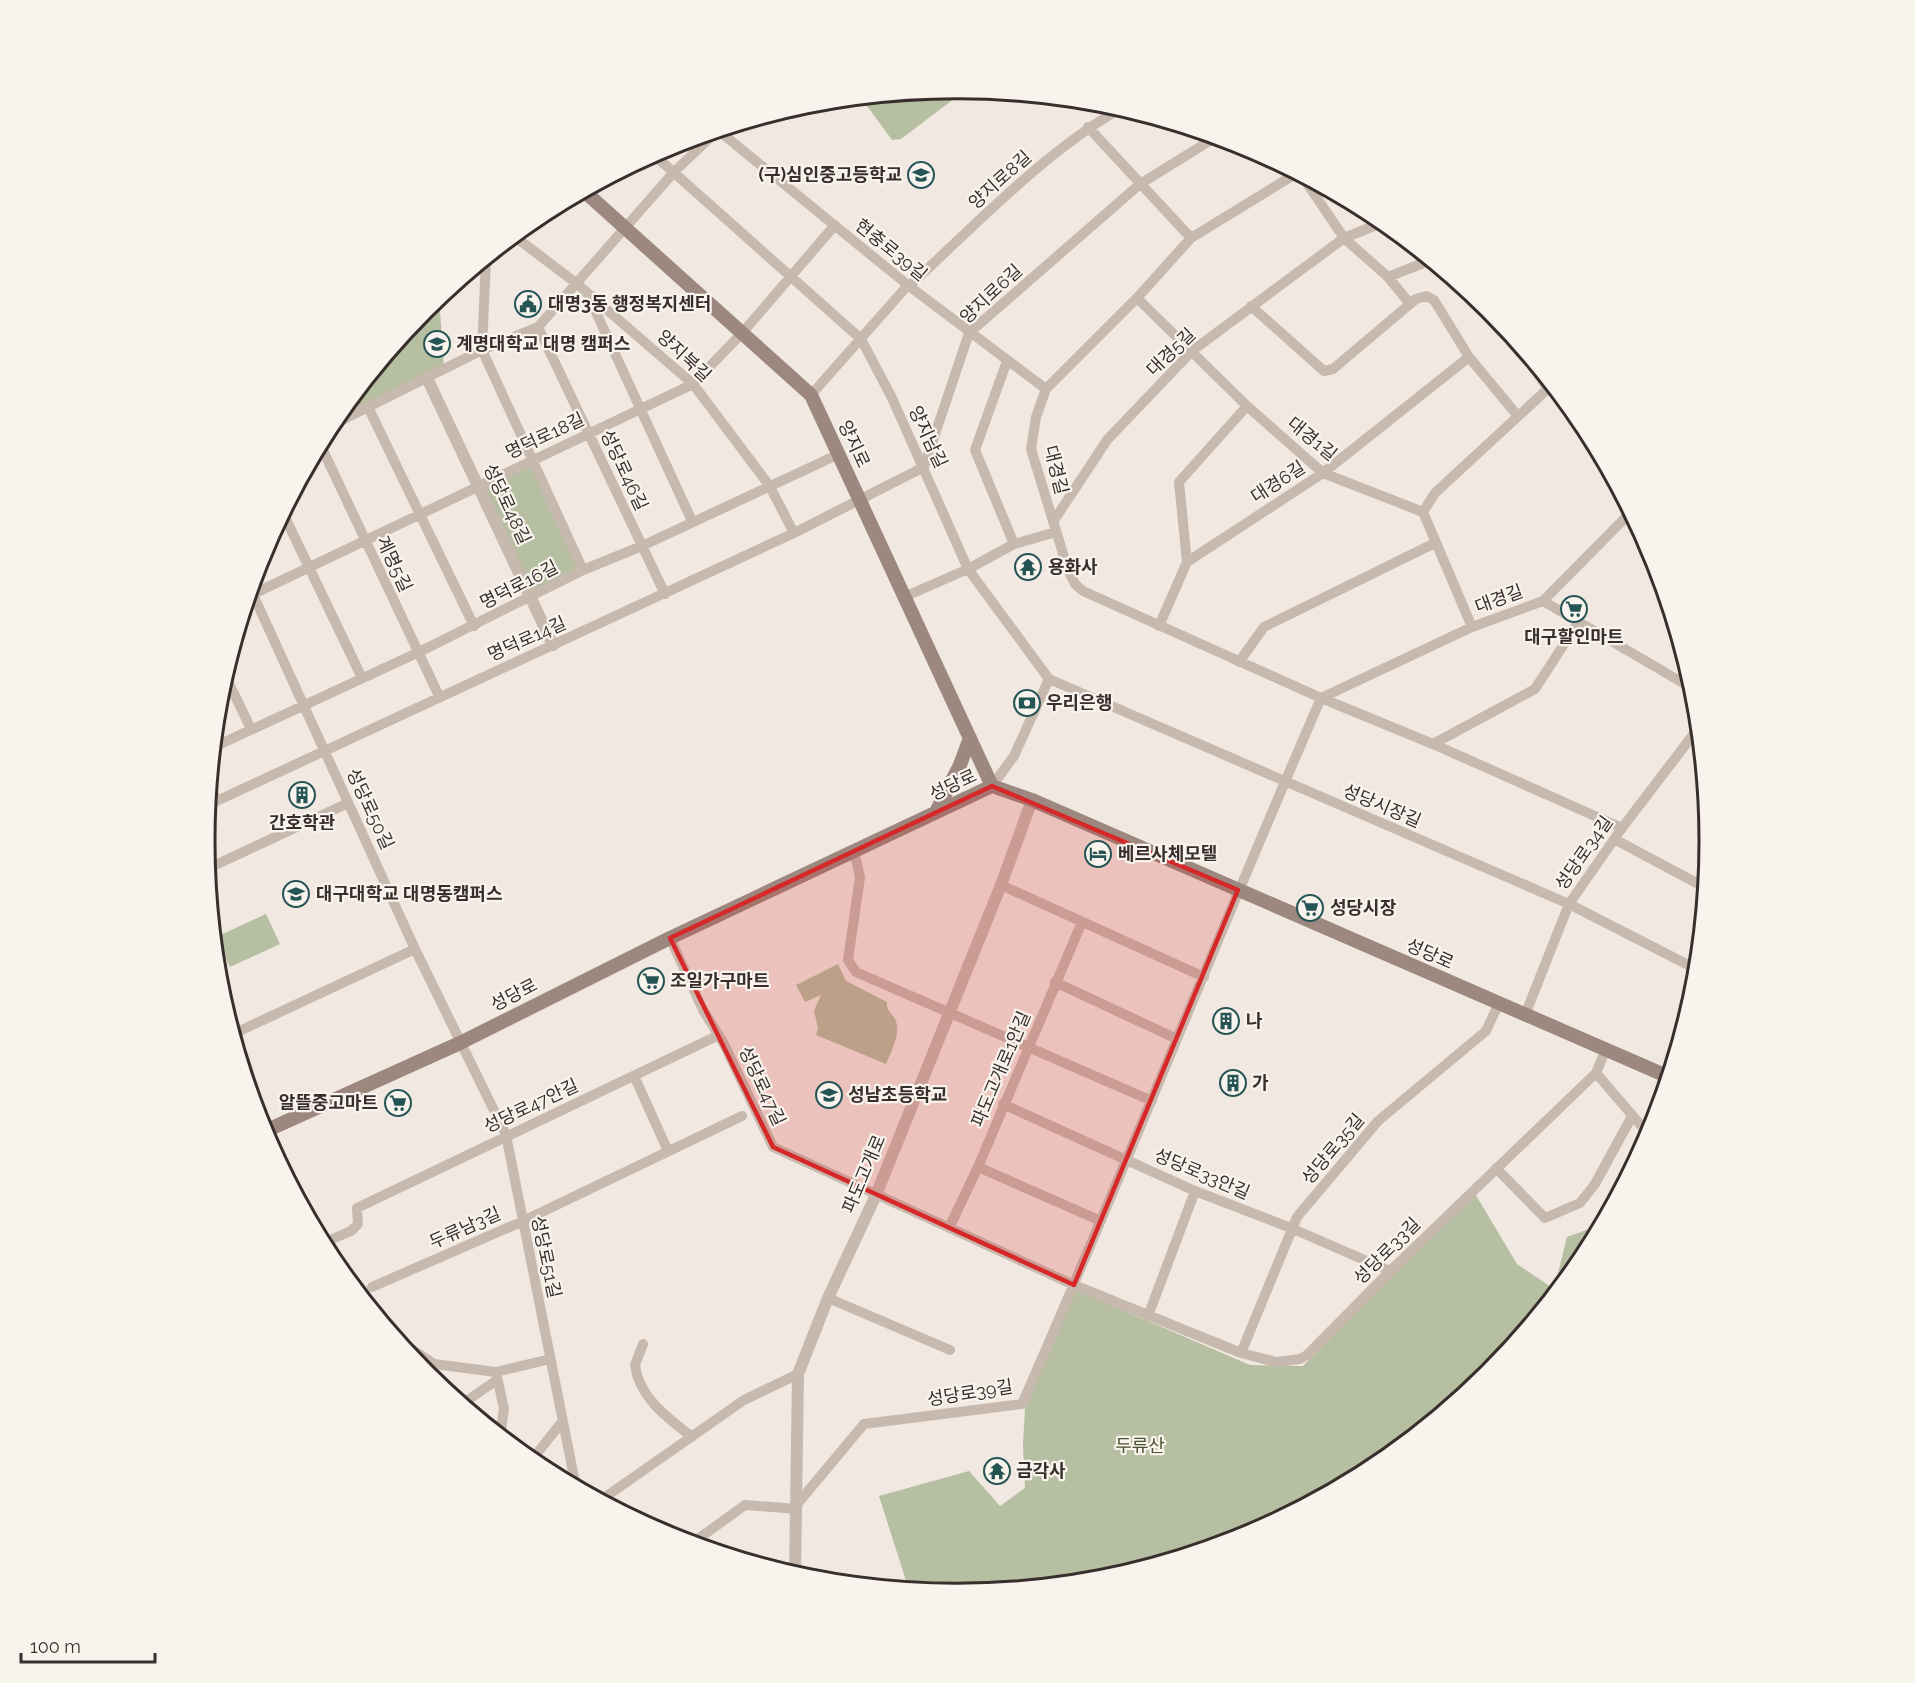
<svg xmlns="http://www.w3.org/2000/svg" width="1915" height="1683" font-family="Raleway,'Noto Sans KR',sans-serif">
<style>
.green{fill:#b7bfa2}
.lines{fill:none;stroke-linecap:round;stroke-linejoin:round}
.minor{stroke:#c8b9ae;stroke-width:10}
.tertiary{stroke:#c8b9ae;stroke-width:12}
.secondary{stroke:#9c887f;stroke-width:14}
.marked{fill:#d62828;fill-opacity:0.2;stroke:#d62828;stroke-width:4.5;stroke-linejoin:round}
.labels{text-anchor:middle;stroke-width:4.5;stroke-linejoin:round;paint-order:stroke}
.poi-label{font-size:18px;font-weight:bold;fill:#382f2c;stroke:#f9f3ed;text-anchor:start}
.street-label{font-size:18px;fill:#382f2c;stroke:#f9f3ed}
.park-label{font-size:18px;fill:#495332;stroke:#f9f3ed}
.rim{fill:none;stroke:#382f2c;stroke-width:3}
</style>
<rect width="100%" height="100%" fill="#f1e9e1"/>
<!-- green -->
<path class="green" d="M957 89H967L901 139 892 140 861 98Z
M439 297 444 369 332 423 425 309Z
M531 461 583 570 531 598 478 485Z
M266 914 280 944 230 967 216 937Z
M838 964 846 981 887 1002C886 1010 891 1012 895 1019 902 1033 891 1051 886 1064L816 1035 818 1028 814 1011 821 995 805 1002 796 985Z
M1474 1192 1517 1264 1554 1289 1567 1237 1597 1226 1610 1210 1583 1260 1490 1374 1376 1468 1245 1537 1104 1580 957 1594 909 1590 879 1496 969 1471 1000 1506 1025 1488 1023 1445 1025 1407 1076 1290 1250 1365 1303 1366Z"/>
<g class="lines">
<!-- minor -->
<path class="minor" d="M1088 127 1191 238
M719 131 909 286 1046 389
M653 154 861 339 892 398 968 569 1049 679 1569 904 1698 970
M1297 173 1191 238 1137 298 1046 389 1036 417 1031 449 1068 570 1075 584 1083 591 1321 698 1433 744 1622 828
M1302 176 1344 238 1388 277 1410 304
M514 236 576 283 693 384 769 485 794 533
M486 259 482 350 583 570
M1388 277 1431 260
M909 286C977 224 1042 154 1121 108
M588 295 692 521
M1137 298 1247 406 1323 473 1423 512 1472 627
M1251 306 1324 371 1333 369 1416 299 1426 296 1434 300 1469 357 1517 415
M538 327 665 594
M1506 328 1548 389
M1007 361 975 450 1014 544
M811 395 908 285
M368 407 474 626
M330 426 482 350 538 327 674 172 717 131
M320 444 439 696
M1423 512 1435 493 1552 385
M283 513 362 678
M1053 522 1107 440 1192 351 1344 238 1384 222
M1187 562 1179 482 1247 406
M251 590 415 949 506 1135 576 1487
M249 596 693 384 743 332 835 225
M904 597 968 569 1014 544 1056 532
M1543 601 1695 690
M1159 626 1187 562 1323 473 1469 357
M1239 662 1264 627 1435 543
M225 675 251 729
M1433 744 1535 689 1579 621
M214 747 417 653 583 570 642 546 839 454
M992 786 1014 756 1049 679
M210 787 217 801
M208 805 794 533 924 467 969 333 1140 184 1216 137
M1614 839 1706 888
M854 851 860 877 848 960 856 972 1152 1101
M207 869 348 803
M1001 885 1204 977
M670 938 703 1010 724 1044 773 1147 1074 1285 1241 1353 1276 1362 1300 1359 1307 1355 1390 1271 1596 1073 1606 1049
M1055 982 1177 1039
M1525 1015 1569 904 1622 828 1699 727
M233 1034 415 949
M1596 1073 1650 1136
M635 1078 668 1151
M1003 1104 1195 1191 1291 1228 1390 1271
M978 1167 1101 1221
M1496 1168 1545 1218 1580 1203 1595 1184 1632 1116
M949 1228 978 1167 1082 922
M323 1243 351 1231 358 1224 357 1208 719 1035
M372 1287 521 1222 742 1116
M828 1298 950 1350
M1148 1316 1195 1191
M396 1339 434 1364 496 1372 550 1359
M643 1344 635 1365C639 1398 668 1418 692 1437
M1241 1353 1297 1217 1378 1121 1486 1031 1499 1003
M423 1372 434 1364
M496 1372 504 1409 500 1436
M462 1404 497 1380
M531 1461 561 1423
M601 1500 744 1400 798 1374
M798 1503 864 1424 1022 1404C1125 1170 1219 933 1321 698L1472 627 1543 601 1631 512
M691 1544 745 1505 797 1509"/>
<!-- tertiary -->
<path class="tertiary" d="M427 378 553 645
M795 1575 798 1374 828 1298 876 1195 1001 885 1032 800"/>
<!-- secondary -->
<path class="secondary" d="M584 191 811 395 992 786
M936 812 960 765 970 738
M263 1132 460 1043 670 938 992 786 1032 800 1669 1077"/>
</g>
<!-- marked area -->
<path class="marked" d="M992 786 1238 890 1074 1285 773 1147 670 938Z"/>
<!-- icons -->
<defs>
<symbol id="school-ring" viewBox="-11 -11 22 22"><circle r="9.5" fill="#f9f3ed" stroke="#255455" stroke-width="1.5"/><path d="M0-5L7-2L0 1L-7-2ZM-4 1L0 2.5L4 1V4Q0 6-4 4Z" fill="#255455"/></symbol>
<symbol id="civic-ring" viewBox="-11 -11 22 22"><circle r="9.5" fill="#f9f3ed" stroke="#255455" stroke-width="1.5"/><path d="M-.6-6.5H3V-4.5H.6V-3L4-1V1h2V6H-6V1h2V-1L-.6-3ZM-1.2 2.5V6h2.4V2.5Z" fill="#255455"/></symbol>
<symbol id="university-ring" viewBox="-11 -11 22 22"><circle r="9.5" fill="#f9f3ed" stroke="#255455" stroke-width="1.5"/><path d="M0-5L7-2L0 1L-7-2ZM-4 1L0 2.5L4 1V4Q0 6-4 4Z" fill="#255455"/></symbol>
<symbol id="temple-ring" viewBox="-11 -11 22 22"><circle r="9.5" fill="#f9f3ed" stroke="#255455" stroke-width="1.5"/><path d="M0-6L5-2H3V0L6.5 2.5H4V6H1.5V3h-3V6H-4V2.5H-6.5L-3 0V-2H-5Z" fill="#255455"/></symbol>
<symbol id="supermarket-ring" viewBox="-11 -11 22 22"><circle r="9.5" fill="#f9f3ed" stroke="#255455" stroke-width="1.5"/><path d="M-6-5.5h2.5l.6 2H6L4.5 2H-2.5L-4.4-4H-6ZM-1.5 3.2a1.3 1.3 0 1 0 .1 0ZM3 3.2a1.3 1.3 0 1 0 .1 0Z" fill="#255455"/></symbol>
<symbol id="bank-ring" viewBox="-11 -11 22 22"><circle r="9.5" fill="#f9f3ed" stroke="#255455" stroke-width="1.5"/><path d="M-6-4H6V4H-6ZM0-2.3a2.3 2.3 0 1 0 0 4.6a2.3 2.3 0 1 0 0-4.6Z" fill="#255455"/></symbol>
<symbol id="building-ring" viewBox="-11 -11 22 22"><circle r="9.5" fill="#f9f3ed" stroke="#255455" stroke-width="1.5"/><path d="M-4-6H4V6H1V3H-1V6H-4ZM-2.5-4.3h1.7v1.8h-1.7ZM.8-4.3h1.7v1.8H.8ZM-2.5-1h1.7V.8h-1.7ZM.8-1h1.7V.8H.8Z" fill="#255455"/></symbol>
<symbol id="hotel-ring" viewBox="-11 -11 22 22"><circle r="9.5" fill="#f9f3ed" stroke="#255455" stroke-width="1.5"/><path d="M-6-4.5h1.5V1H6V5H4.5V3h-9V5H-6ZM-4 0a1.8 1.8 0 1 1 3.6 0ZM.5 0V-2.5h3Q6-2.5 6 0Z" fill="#255455"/></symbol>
</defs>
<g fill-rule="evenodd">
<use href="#school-ring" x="906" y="160" width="30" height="30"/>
<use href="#civic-ring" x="513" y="289" width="30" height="30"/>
<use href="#university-ring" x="422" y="329" width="30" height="30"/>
<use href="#temple-ring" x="1013" y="552" width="30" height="30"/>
<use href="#supermarket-ring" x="1559" y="594" width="30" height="30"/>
<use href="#bank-ring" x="1012" y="688" width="30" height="30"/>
<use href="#building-ring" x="287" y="780" width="30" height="30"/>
<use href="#hotel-ring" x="1083" y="839" width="30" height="30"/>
<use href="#university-ring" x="281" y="879" width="30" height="30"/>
<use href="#supermarket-ring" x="1295" y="893" width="30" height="30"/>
<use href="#supermarket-ring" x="636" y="966" width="30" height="30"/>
<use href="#building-ring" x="1211" y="1006" width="30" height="30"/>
<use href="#building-ring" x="1218" y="1068" width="30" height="30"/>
<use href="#school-ring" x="814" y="1080" width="30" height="30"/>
<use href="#supermarket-ring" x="383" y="1088" width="30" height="30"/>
<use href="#temple-ring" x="982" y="1456" width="30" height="30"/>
</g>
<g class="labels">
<!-- poi labels -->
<g class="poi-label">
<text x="902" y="181" text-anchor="end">(구)심인중고등학교</text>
<text x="548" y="310">대명3동 행정복지센터</text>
<text x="456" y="350">계명대학교 대명 캠퍼스</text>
<text x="1048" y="573">용화사</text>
<text x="1574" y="643" text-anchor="middle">대구할인마트</text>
<text x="1046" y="709">우리은행</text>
<text x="302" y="829" text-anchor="middle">간호학관</text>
<text x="1118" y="860">베르사체모텔</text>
<text x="316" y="900">대구대학교 대명동캠퍼스</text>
<text x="1330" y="914">성당시장</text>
<text x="670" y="987">조일가구마트</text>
<text x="1246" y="1027">나</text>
<text x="1252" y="1089">가</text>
<text x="848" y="1101">성남초등학교</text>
<text x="378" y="1109" text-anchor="end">알뜰중고마트</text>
<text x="1016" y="1477">금각사</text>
</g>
<!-- street labels -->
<g class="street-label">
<text transform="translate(1000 180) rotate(-42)" y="6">양지로8길</text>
<text transform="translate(891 250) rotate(39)" y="6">현충로39길</text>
<text transform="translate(991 294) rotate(-43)" y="6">양지로6길</text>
<text transform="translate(1171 352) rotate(-44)" y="6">대경5길</text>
<text transform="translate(684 356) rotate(43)" y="6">양지북길</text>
<text transform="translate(545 436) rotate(-25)" y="6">명덕로18길</text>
<text transform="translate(928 437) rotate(65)" y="6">양지남길</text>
<text transform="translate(1312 439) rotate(39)" y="6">대경1길</text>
<text transform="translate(854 444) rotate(65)" y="6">양지로</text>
<text transform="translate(624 470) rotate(65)" y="6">성당로46길</text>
<text transform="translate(1056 470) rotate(76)" y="6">대경길</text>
<text transform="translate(1278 482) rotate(-33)" y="6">대경6길</text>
<text transform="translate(507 504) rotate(65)" y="6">성당로48길</text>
<text transform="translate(394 564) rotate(65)" y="6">계명5길</text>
<text transform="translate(519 585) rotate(-27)" y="6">명덕로16길</text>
<text transform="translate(1499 599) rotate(-20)" y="6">대경길</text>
<text transform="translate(527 639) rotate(-24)" y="6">명덕로14길</text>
<text transform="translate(953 785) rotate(-25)" y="6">성당로</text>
<text transform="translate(1382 806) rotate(23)" y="6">성당시장길</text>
<text transform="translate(370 809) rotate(65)" y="6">성당로50길</text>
<text transform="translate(1584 853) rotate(-55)" y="6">성당로34길</text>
<text transform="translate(1430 954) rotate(24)" y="6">성당로</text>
<text transform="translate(514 995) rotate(-27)" y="6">성당로</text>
<text transform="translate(1001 1069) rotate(-67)" y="6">파도고개로1안길</text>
<text transform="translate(762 1086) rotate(65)" y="6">성당로47길</text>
<text transform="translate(531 1106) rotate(-25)" y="6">성당로47안길</text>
<text transform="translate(1333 1149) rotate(-50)" y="6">성당로35길</text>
<text transform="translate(864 1174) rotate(-67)" y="6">파도고개로</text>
<text transform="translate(1202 1174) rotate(23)" y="6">성당로33안길</text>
<text transform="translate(465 1228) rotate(-24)" y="6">두류남3길</text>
<text transform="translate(1387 1251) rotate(-45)" y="6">성당로33길</text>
<text transform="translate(546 1257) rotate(78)" y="6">성당로51길</text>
<text transform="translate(970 1393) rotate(-9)" y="6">성당로39길</text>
</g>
<!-- park labels -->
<g class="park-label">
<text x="1140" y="1452">두류산</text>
</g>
</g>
<!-- crop -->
<path d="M0 0H1915V1683H0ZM215 841a742 742 0 1 1 1484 0a742 742 0 1 1-1484 0Z" fill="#f9f3ed" fill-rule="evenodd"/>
<path class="rim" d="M215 841a742 742 0 1 1 1484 0a742 742 0 1 1-1484 0Z"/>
<!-- scale -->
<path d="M21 1653v9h134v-9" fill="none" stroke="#382f2c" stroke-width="3"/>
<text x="30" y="1653" font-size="18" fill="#382f2c" stroke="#f9f3ed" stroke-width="4.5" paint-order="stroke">100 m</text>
</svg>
